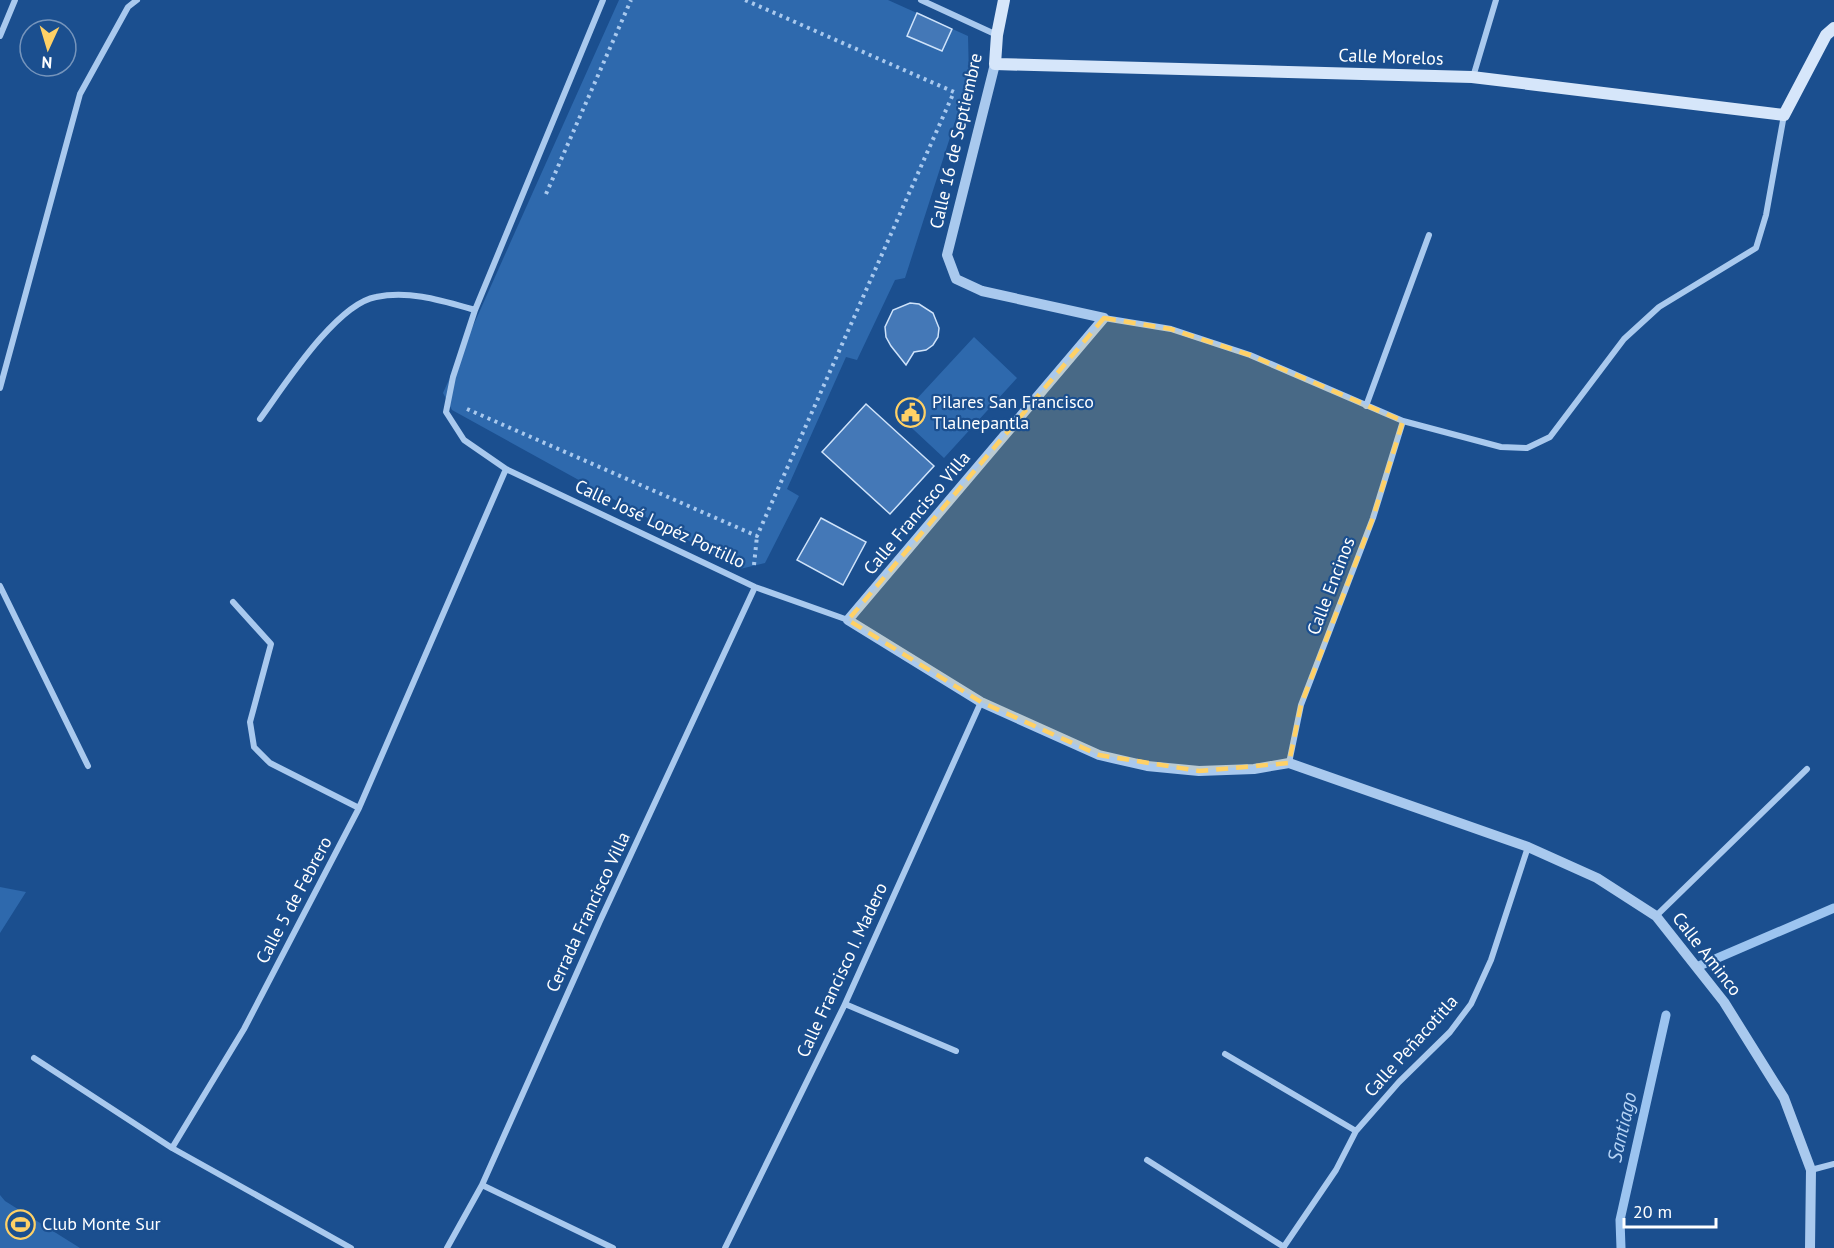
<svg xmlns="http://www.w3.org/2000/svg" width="1834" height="1248" font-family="'PT Sans',sans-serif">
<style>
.green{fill:#2e69ad}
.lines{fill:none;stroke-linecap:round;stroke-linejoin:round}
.stream{stroke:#9cc4f0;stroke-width:9}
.building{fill:#4478b7;stroke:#cfe3fa;stroke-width:1.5}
.path{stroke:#a9c9ee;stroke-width:4;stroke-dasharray:3 4.5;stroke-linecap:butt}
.minor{stroke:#a9c9ee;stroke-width:6}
.tertiary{stroke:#a9c9ee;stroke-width:10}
.secondary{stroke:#d6e6fa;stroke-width:12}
.marked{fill:#ffd166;fill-opacity:0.2;stroke:#ffd166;stroke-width:4.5;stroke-dasharray:12 8;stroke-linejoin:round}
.labels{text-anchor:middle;stroke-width:4.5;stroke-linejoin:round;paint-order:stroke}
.street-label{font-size:18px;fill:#fff;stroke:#1b4f8f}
.poi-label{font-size:18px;fill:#fff;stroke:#1b4f8f;text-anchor:start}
.water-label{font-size:20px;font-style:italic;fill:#b5d3f5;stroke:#1b4f8f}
</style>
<rect width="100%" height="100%" fill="#1b4f8f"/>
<!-- green -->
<path class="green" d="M619 0H888L968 36 969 78 905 278 895 280 857 360 846 357 787 489 799 496 765 563 740 569 452 410 443 393Z
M974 337 1017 378 944 458 900 417Z
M0 887 26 892 0 933Z
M0 1195 5 1201 80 1248H0Z"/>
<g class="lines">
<!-- stream -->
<path class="stream" d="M1699 966 1834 908
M1621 1248 1620 1220 1666 1015"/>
</g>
<!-- building -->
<path class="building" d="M917 13 952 29 942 51 907 36Z
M910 303 919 304 933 313 939 328 938 337 933 345 926 350 914 352 906 365 891 346 886 337 885 327 893 310Z
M866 404 934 466 890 514 822 452Z
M821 518 866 542 843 585 797 560Z"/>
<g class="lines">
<!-- path -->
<path class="path" d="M546 194 631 0
M467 409 757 536 954 92 745 0
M754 565 757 536"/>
<!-- minor -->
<path class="minor" d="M603 0 475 310 453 377 446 412 464 440 506 469 755 587 848 620
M921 0 997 35
M0 36 15 0
M1473 77 1496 0
M1104 318 1171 329 1250 355 1403 421 1501 447 1527 448 1550 437 1624 339 1659 307 1756 248 1766 215 1784 115
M0 388 80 94 128 7 137 0
M1366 406 1429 235
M260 419C284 386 336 304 376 297 410 290 443 301 475 310
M0 586 88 766
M233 602 271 644 250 722 254 747 270 763 359 808
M1289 763 1301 705 1373 518 1403 421
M1656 916 1807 769
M845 1004 956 1051
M1225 1054 1356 1131
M34 1058 172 1148 351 1248
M172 1148 244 1029 359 808 506 469
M1147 1160 1284 1247
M1811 1170 1834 1164
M482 1185 613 1248
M447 1248 482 1185 600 921 755 587
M725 1248 845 1004 981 702
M1283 1248 1336 1170 1356 1131 1399 1082 1450 1032 1471 1004 1491 960 1528 847"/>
<!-- tertiary -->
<path class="tertiary" d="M995 64 947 255 956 279 982 291 1104 318 848 620 981 702 1099 755 1147 766 1199 771 1254 769 1289 763 1528 847 1597 878 1656 916 1724 1002 1784 1098 1811 1170 1810 1248"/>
<!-- secondary -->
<path class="secondary" d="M1004 0 997 35 995 64 1472 77 1784 115 1826 35 1834 28"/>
</g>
<!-- marked area -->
<path class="marked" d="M1104 318 1171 329 1250 355 1403 421 1373 518 1301 705 1289 763 1199 771 1099 755 981 702 848 620Z"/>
<!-- icons -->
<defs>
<symbol id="civic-ring" viewBox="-11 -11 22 22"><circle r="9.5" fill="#1b4f8f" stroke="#ffd166" stroke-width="1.5"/><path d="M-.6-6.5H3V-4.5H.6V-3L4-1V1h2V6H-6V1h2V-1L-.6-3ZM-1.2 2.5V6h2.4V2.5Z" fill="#ffd166"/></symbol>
<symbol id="stadium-ring" viewBox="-11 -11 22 22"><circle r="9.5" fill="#1b4f8f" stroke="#ffd166" stroke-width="1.5"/><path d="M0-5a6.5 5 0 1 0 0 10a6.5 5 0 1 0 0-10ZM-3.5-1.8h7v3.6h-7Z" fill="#ffd166"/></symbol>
</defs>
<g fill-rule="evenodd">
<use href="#civic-ring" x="894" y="396" width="33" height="33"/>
<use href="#stadium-ring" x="4" y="1208" width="33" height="33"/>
</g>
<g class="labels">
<!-- street labels -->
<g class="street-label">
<text transform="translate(1391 57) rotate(2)" y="6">Calle Morelos</text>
<text transform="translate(956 141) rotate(-77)" y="6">Calle 16 de Septiembre</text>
<text transform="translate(917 513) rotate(-50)" y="6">Calle Francisco Villa</text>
<text transform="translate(660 524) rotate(25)" y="6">Calle José Lopéz Portillo</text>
<text transform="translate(1331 586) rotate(-69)" y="6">Calle Encinos</text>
<text transform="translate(294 900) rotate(-62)" y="6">Calle 5 de Febrero</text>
<text transform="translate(588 912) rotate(-65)" y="6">Cerrada Francisco Villa</text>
<text transform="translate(1707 954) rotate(52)" y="6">Calle Aminco</text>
<text transform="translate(842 970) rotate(-65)" y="6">Calle Francisco I. Madero</text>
<text transform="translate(1411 1046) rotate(-48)" y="6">Calle Peñacotitla</text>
</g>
<!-- poi labels -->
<g class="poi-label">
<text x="932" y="408">Pilares San Francisco<tspan x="932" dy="21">Tlalnepantla</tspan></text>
<text x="42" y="1230">Club Monte Sur</text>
</g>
<!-- water labels -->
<g class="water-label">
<text transform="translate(1622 1127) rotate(-77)" y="7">Santiago</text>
</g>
</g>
<!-- north arrow -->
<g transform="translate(48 48) rotate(184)"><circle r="28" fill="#1b4f8f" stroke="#7695bc" stroke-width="1.5"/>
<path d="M0-4.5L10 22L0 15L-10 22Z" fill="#ffd166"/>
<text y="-9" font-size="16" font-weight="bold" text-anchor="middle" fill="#ffffff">N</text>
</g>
<!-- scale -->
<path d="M1624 1218v9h92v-9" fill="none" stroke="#ffffff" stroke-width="3"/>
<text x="1633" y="1218" font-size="18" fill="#ffffff" stroke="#1b4f8f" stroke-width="4.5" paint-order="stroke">20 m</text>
</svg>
